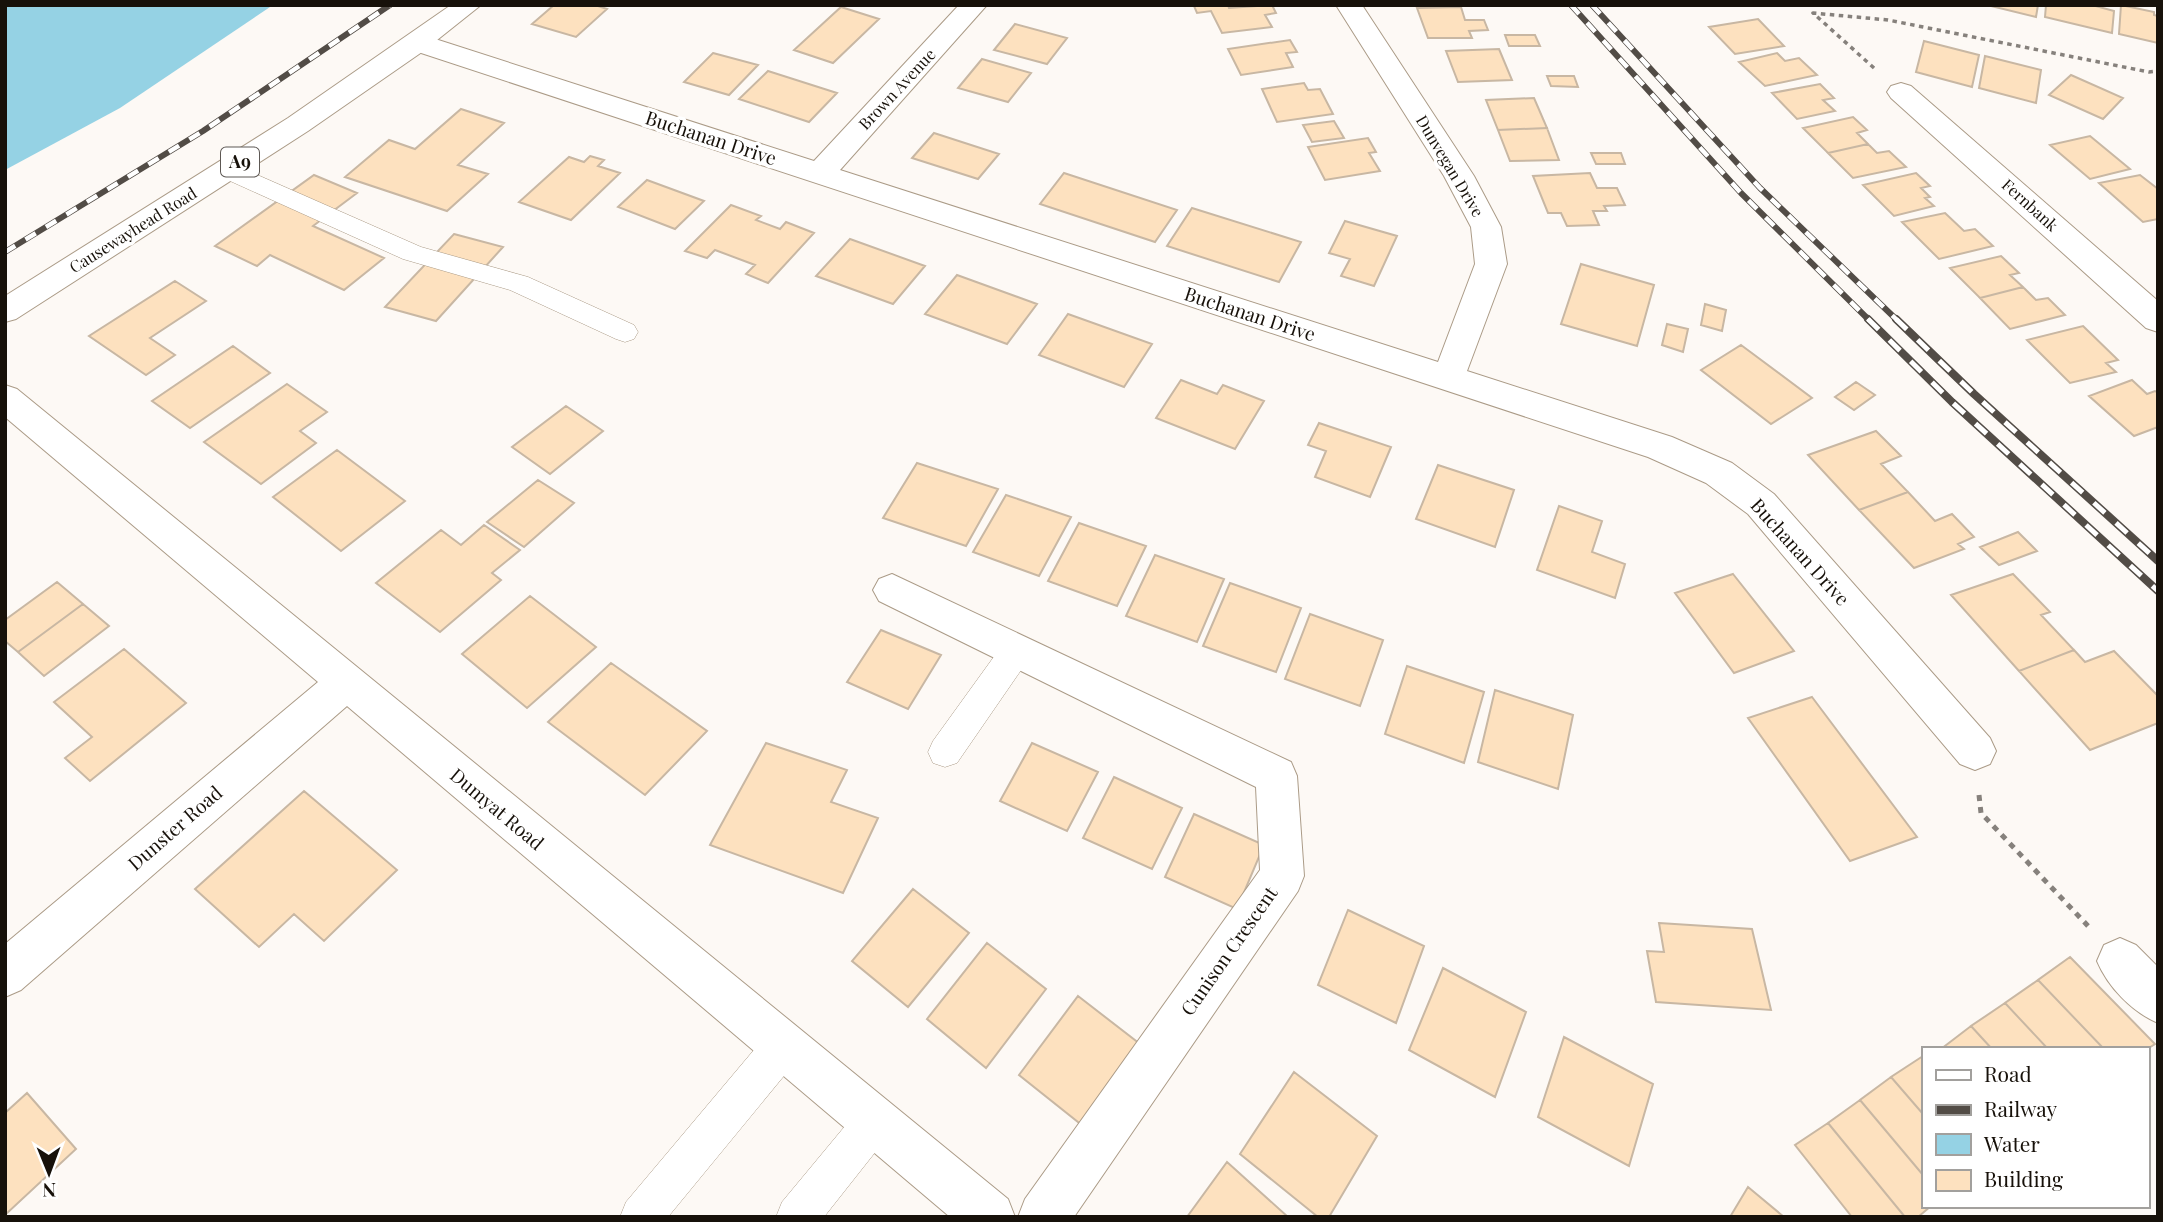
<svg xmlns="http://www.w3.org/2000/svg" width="2163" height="1222" font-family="'Playfair Display',serif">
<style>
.water{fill:#95d2e4}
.building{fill:#fde1bf;stroke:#c8b7a3;stroke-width:2}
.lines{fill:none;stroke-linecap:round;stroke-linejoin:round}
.service-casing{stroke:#ab9b87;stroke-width:1}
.minor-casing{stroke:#ab9b87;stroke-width:2}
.primary-casing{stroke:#ab9b87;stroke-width:2}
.path-far1{stroke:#86817c;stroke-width:3.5;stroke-dasharray:4.5 4.5;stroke-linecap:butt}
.path{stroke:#86817c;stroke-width:5;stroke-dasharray:6 6;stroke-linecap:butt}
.service{fill:#fff;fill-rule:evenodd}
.minor{fill:#fff;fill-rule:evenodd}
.primary{fill:#fff;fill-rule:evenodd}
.rail-far1-casing{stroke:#524c46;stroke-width:6}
.rail-casing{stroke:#524c46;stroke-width:8}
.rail-far1{stroke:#fff;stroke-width:4.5;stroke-dasharray:12;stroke-linecap:butt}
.rail{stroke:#fff;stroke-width:5;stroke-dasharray:15;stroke-linecap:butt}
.labels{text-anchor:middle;stroke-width:7;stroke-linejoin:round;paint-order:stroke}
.far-street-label{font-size:16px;fill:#17110a;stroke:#fff}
.shield{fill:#fff;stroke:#5d5854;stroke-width:2}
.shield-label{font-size:18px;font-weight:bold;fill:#17110a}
.street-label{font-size:19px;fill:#17110a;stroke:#fff}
</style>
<rect width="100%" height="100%" fill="#fdf9f5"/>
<!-- water -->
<path class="water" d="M5 5H273L120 108 5 170Z"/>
<!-- building -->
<path class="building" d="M554 5H595L607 9 576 37 532 24Z
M1228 5 1229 8 1272 5 1276 13 1265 15 1272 27 1222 33 1211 11 1197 13 1194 6Z
M1987 5H2038L2036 17Z
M2046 5H2092L2114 11 2112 33 2045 17Z
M2121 5 2154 12V15L2158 16V43L2119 34Z
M841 7 879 19 833 63 794 50Z
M1461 7 1465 20H1484L1488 30 1469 31 1472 38H1428L1417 8Z
M1758 19 1784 46 1735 54 1709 27Z
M1015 24 1067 38 1047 64 994 50Z
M1505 35H1535L1540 46H1509Z
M1290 40 1297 52 1286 53 1293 67 1241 75 1228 49Z
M1924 41 1979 55 1972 87 1916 72Z
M1499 49 1512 80 1458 82 1446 51Z
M713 53 758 65 729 95 684 82Z
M1777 53 1785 61 1799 58 1817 75 1765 86 1739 62Z
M1985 56 2041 70 2036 103 1979 88Z
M982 59 1031 73 1008 102 958 88Z
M768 71 837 93 809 122 739 99Z
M2071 75 2123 98 2103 119 2049 95Z
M1547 76H1574L1578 87 1551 86Z
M1304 83 1308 90 1320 89 1333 114 1277 122 1262 89Z
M1820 84 1834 98 1823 100 1835 111 1797 119 1772 93Z
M1534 98 1547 128 1498 130 1486 100Z
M461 109 504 123 458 165 488 174 447 211 345 177 389 140 415 149Z
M1853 117 1867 130 1857 133 1868 144 1828 153 1803 128Z
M1334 121 1344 138 1312 142 1303 125Z
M1547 128 1559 160 1510 161 1498 130Z
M934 133 999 154 978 179 912 158Z
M2090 136 2130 169 2090 179 2050 145Z
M1368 138 1376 152 1369 153 1380 171 1325 180 1308 147Z
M1868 144 1877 153 1889 151 1906 167 1853 178 1828 153Z
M1591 153H1621L1625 164H1596Z
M590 156 604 160 598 166 620 173 571 220 519 202 569 157 584 162Z
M1064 173 1177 210 1155 242 1040 204Z
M1590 173 1597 188H1617L1625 205 1604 206 1607 211H1593L1599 225 1567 226 1561 213H1548L1533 176Z
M1916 173 1930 186 1921 188 1930 197 1925 198 1934 206 1894 216 1863 185Z
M314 175 357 193 313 226 384 258 344 290 270 255 257 266 215 246Z
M2140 175 2158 189V219L2143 222 2099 183Z
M647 180 704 201 675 229 618 207Z
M731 205 761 216 756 220 780 229 786 222 814 233 768 283 746 274 755 265 715 250 707 258 685 251Z
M1192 208 1301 242 1279 282 1167 246Z
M1945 213 1964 231 1975 229 1993 246 1939 259 1902 222Z
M1345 221 1397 236 1374 286 1341 276 1350 259 1329 253Z
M454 234 503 247 436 321 385 307Z
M850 239 925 266 893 304 816 276Z
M2001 256 2019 273 2010 275 2023 287 1980 298 1950 268Z
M1581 264 1654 285 1637 346 1561 324Z
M957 275 1037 304 1007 344 925 314Z
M175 281 206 301 150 338 175 355 146 375 89 336Z
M2023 287 2036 300 2048 298 2065 315 2010 329 1980 298Z
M1705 304 1726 310 1722 331 1701 325Z
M1068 314 1152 344 1124 387 1039 355Z
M1667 324 1688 329 1683 352 1662 345Z
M2083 326 2118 360 2106 363 2116 372 2070 383 2027 340Z
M1741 345 1812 398 1771 424 1701 370Z
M233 346 270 373 190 428 152 401Z
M1181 380 1217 394 1223 385 1264 401 1235 449 1156 418Z
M2132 380 2147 394 2155 391 2158 393V427L2134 436 2089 396Z
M1856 382 1875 395 1854 410 1835 397Z
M287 384 327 412 300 431 316 443 261 484 204 442Z
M566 406 603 431 550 474 512 447Z
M1319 423 1391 447 1370 497 1315 477 1326 451 1308 445Z
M1876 431 1901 456 1881 464 1908 492 1859 510 1808 455Z
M337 450 405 501 341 551 273 497Z
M917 463 998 489 966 546 883 518Z
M1438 465 1514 490 1495 547 1416 519Z
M538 480 574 503 524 547 487 522Z
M1908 492 1935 521 1952 514 1974 537 1958 544 1964 549 1914 568 1859 510Z
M1006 495 1071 517 1039 576 973 552Z
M1559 506 1602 521 1592 552 1625 564 1615 598 1537 570Z
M1079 523 1146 546 1117 606 1048 581Z
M484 525 520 550 492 573 501 580 440 632 376 583 441 530 461 545Z
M2018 532 2037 551 1999 565 1980 547Z
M1155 555 1224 579 1197 642 1126 616Z
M1733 574 1794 651 1734 673 1675 593Z
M2013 574 2050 612 2041 615 2074 650 2019 671 1951 595Z
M57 582 83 604 18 652 5 641V620Z
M1230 583 1301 608 1276 672 1203 646Z
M530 596 596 647 527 708 462 654Z
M83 604 109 626 44 676 18 652Z
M1310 614 1383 640 1360 706 1285 679Z
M881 630 941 655 908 709 847 682Z
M124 649 186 703 90 781 65 758 92 737 54 702Z
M2074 650 2085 662 2114 651 2158 696V723L2090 750 2019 671Z
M611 663 707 731 645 795 548 722Z
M1407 666 1484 692 1464 763 1385 734Z
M1495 690 1573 715 1558 789 1478 762Z
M1812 697 1917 837 1850 861 1748 718Z
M766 743 847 770 831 802 878 818 843 893 710 845Z
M1032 743 1098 772 1067 831 1000 801Z
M1114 777 1182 808 1152 869 1083 838Z
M304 791 397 870 324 941 294 914 259 947 195 889Z
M1194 814 1264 845 1237 909 1165 877Z
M913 889 969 933 908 1007 852 961Z
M1348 910 1424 946 1396 1023 1318 985Z
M1659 923 1752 929 1771 1010 1656 1002 1647 951 1664 952Z
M987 943 1046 989 986 1068 927 1019Z
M2070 957 2155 1044 2147 1049H2104L2038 980Z
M1443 968 1526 1012 1495 1097 1409 1050Z
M2038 980 2104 1049H2048L2005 1003Z
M1078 996 1140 1044 1083 1126 1019 1075Z
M2005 1003 2048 1049H1992L1971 1026Z
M1971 1026 1992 1049H1941Z
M1564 1037 1653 1084 1629 1166 1538 1117Z
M1923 1056V1114L1891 1077Z
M1294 1072 1377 1136 1329 1217H1318L1240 1154Z
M1891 1077 1923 1114V1175L1860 1100Z
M27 1093 76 1149 5 1215V1113Z
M1860 1100 1923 1175V1206H1931L1918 1217H1905L1828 1123Z
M1828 1123 1905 1217H1852L1795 1145Z
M1227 1162 1288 1217H1187Z
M1748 1187 1784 1217H1730Z"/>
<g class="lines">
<defs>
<path id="service" d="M228 162 421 247 528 277 634 325 638 332 634 339 625 342 616 339 510 290 403 259 219 176 216 170 219 164Z
M1017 636 1028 640 1033 650 1028 660 957 763 945 767 933 763 928 752 933 741 1006 640Z
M783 1027 797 1032 802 1046 797 1060 668 1217H620L626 1202 769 1032Z
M874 1102 888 1108 894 1122 888 1136 824 1217H776L782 1202 860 1108Z"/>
<path id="minor" d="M959 5H987L840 170 1438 362 1475 264 1471 227 1444 176 1336 5H1362L1474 176 1501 227 1507 264 1467 371 1672 437 1732 463 1774 494 1990 738 1996 751 1990 764 1975 770 1960 764 1748 514 1706 483 1648 457 409 49 406 43 409 37 419 35 429 37 814 161Z
M1901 83 1911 86 2158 301V332L2146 328 1891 98 1887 92 1891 86Z
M5 385 17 389 1008 1199 1015 1217H950L347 706 21 990 5 997V944L318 682 5 417Z
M892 574 1291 762 1297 776 1304 876 1298 891 1074 1217H1018L1025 1199 1260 870 1256 787 879 601 873 590 879 579Z
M2120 938 2136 945 2158 967V1023C2132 1012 2108 987 2097 961L2104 945Z"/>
<path id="primary" d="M451 5H481L422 52 308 131 16 319 5 322V296L288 118Z"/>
</defs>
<!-- service casing -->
<use href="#service" class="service-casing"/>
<!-- minor casing -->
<use href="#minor" class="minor-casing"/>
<!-- primary casing -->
<use href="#primary" class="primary-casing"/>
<!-- path-far1 -->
<path class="path-far1" d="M1874 68 1813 13 1888 20 2149 72 2158 71"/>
<!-- path -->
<path class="path" d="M1979 795 1981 813 2088 926"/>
<!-- service -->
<use href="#service" class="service"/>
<!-- minor -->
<use href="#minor" class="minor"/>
<!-- primary -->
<use href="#primary" class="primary"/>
<defs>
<path id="rail-far1" d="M1571 5 1741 193 1870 321
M1592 5 1760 188 1898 321
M5 252 203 131 390 5"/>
<path id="rail" d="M1868 319 1952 402 2158 591
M1896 319 1974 394 2158 561"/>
</defs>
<!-- rail-far1 casing -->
<use href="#rail-far1" class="rail-far1-casing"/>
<!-- rail casing -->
<use href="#rail" class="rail-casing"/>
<!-- rail-far1 -->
<use href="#rail-far1" class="rail-far1"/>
<!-- rail -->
<use href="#rail" class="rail"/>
</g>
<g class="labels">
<!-- far-street labels -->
<g class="far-street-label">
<text transform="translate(897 89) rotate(-47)" y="6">Brown Avenue</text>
<text transform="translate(1450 166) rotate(59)" y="6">Dunvegan Drive</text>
<text transform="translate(2030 205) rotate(42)" y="6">Fernbank</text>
<text transform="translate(133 230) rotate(-32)" y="6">Causewayhead Road</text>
</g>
<!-- shield labels -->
<rect class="shield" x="221" y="147.5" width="38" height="29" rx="5"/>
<g class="shield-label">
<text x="240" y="168">A9</text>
</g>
<!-- street labels -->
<g class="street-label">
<text transform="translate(711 138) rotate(18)" y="7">Buchanan Drive</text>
<text transform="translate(1250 314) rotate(18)" y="7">Buchanan Drive</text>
<text transform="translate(1800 552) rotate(48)" y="7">Buchanan Drive</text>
<text transform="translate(497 809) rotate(40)" y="7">Dumyat Road</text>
<text transform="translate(175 828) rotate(-41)" y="7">Dunster Road</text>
<text transform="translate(1229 951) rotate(-55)" y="7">Cunison Crescent</text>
</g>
</g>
<!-- border -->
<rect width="2163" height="1222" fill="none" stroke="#17110a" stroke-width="14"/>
<!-- legend -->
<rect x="1922" y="1047" width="228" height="161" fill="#ffffff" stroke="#a2a09d" stroke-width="2"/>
<rect x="1936" y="1070" width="35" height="10" fill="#ffffff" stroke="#a2a09d" stroke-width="2"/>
<text x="1984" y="1082" font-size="21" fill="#17110a">Road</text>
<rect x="1936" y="1105" width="35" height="10" fill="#524c46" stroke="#a2a09d" stroke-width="2"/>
<text x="1984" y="1117" font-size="21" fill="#17110a">Railway</text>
<rect x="1936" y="1134" width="35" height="21" fill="#95d2e4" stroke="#a2a09d" stroke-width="2"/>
<text x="1984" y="1152" font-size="21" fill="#17110a">Water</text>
<rect x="1936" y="1170" width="35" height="21" fill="#fde1bf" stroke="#a2a09d" stroke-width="2"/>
<text x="1984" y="1187" font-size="21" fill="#17110a">Building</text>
<!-- north arrow -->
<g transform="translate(49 1173) rotate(179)" stroke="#ffffff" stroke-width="5" paint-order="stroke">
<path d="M0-5L12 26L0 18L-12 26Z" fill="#17110a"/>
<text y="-10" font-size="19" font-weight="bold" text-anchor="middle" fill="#17110a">N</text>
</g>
</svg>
